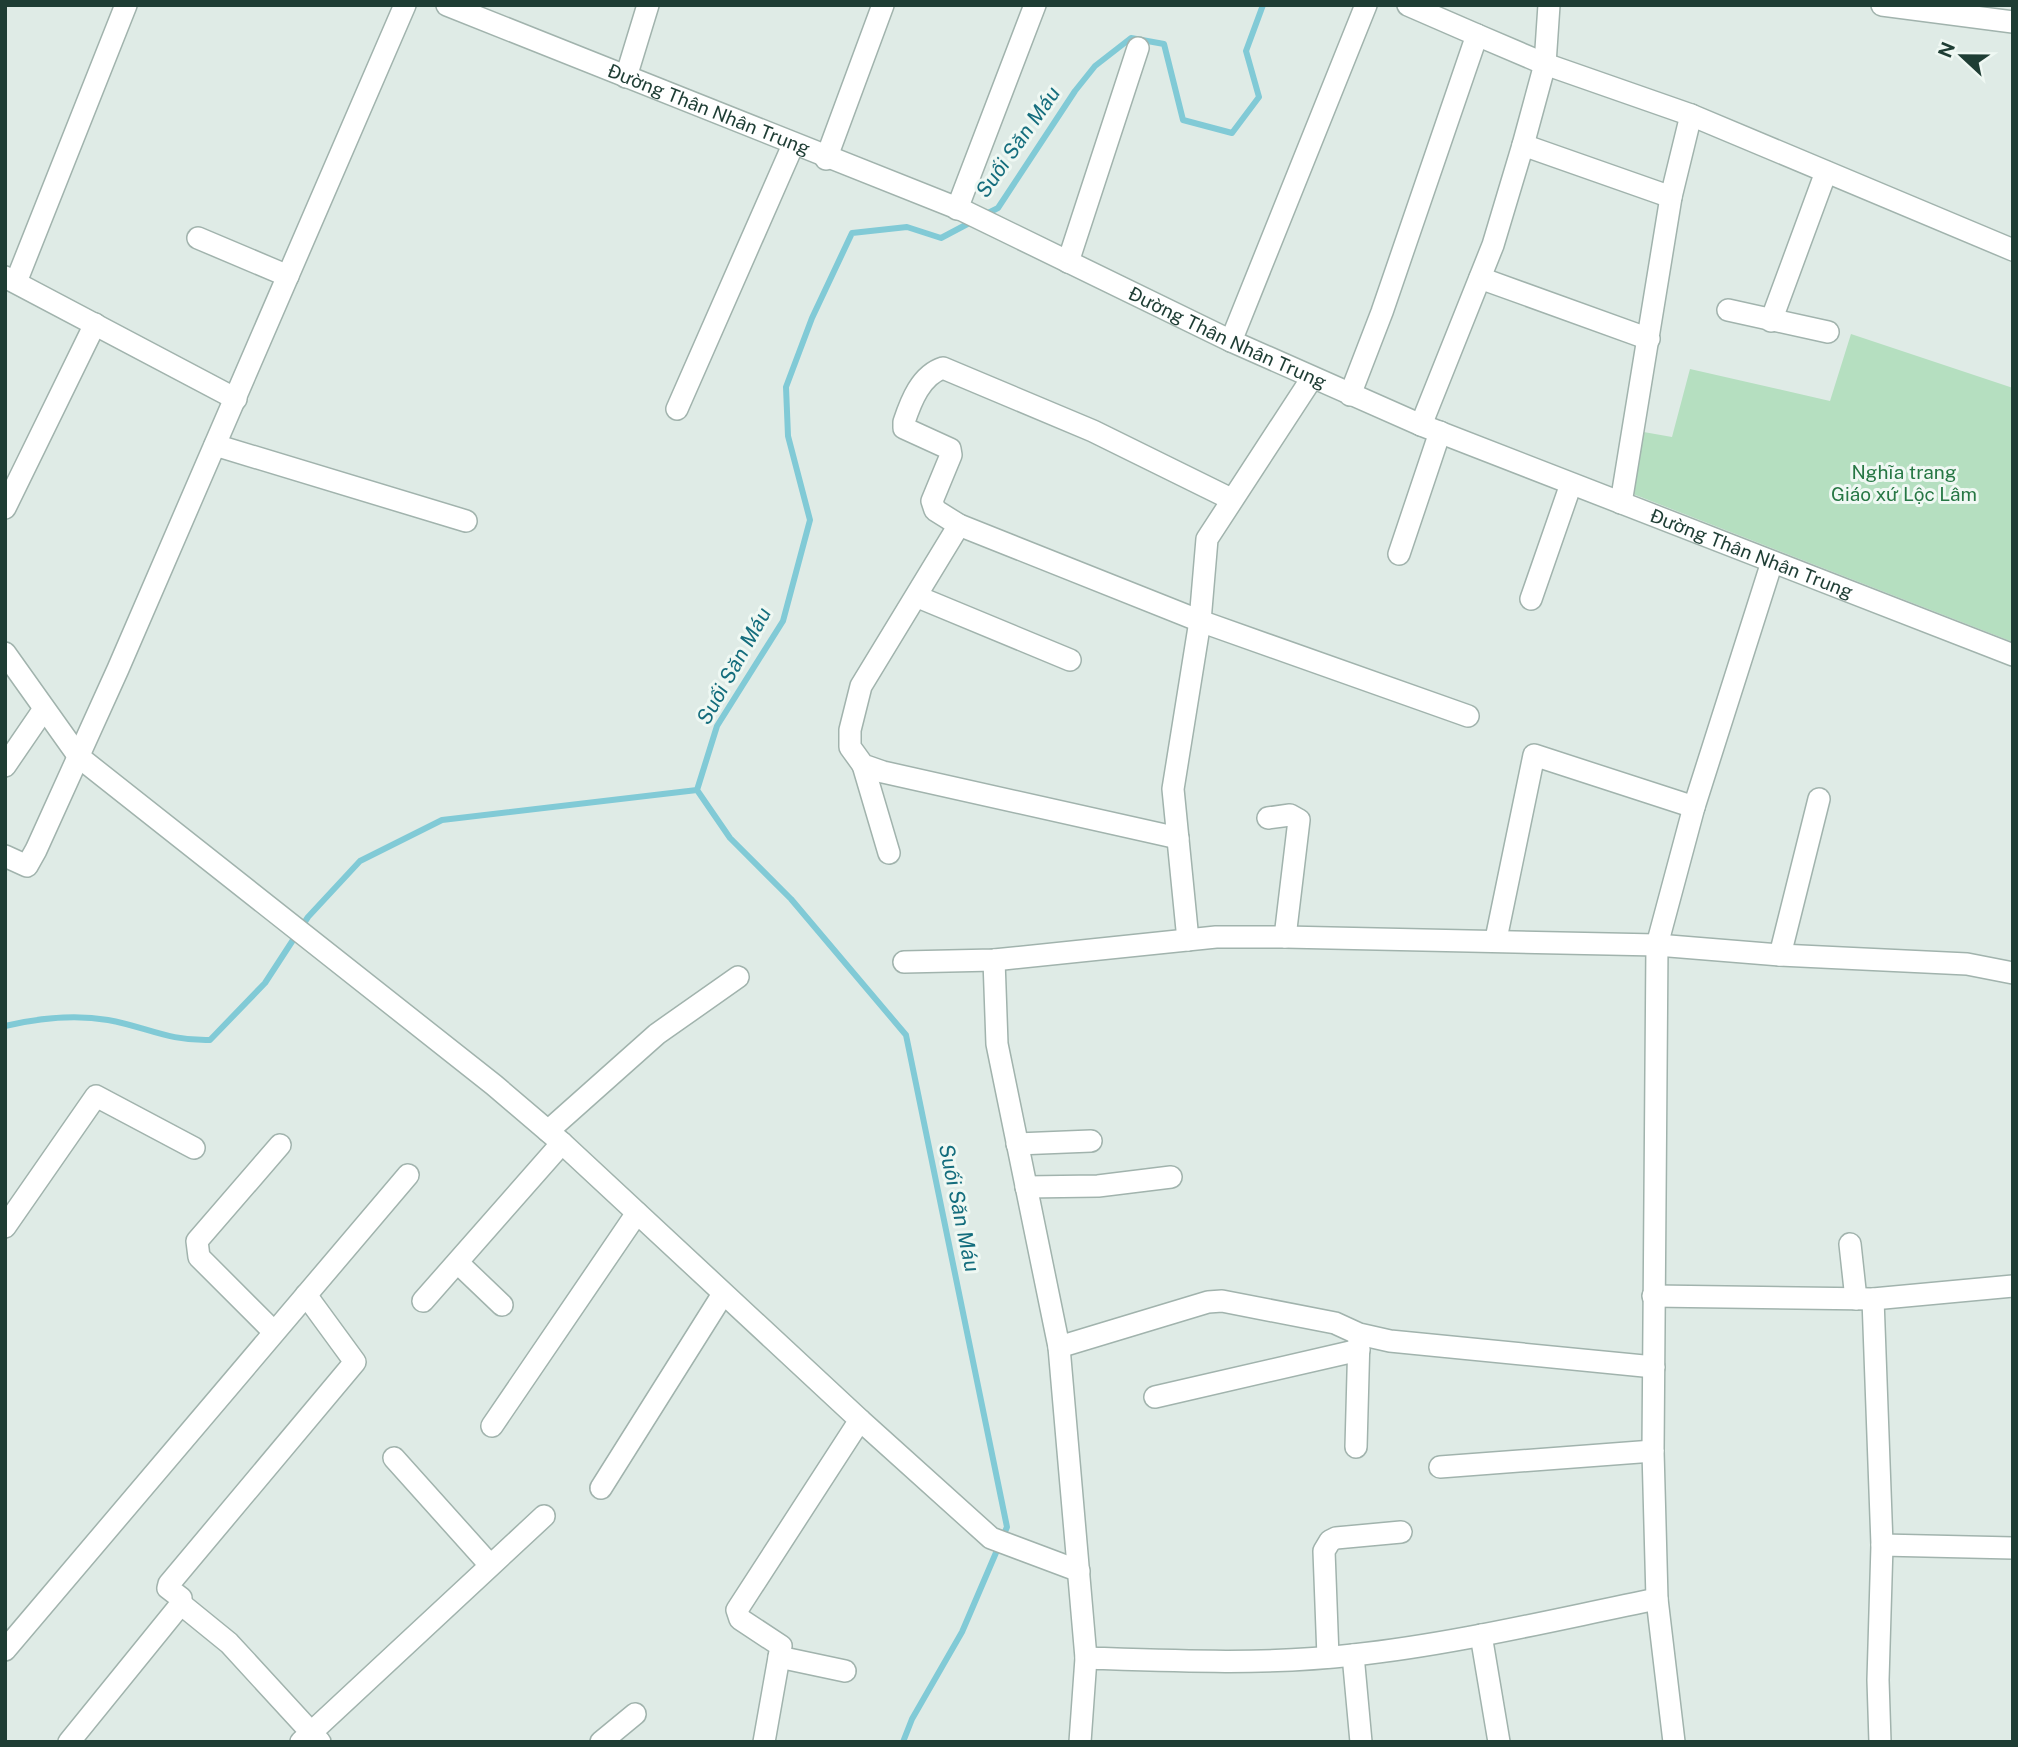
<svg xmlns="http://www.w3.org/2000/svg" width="2018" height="1747" font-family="'Public Sans',sans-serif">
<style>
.green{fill:#b5dfc0}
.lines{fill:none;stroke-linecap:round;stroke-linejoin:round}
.stream{stroke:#81cad6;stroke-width:6}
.minor-casing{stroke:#a1b3ad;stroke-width:24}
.minor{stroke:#fff;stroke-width:21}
.labels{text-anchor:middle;stroke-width:6;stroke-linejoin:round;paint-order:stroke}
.street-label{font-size:19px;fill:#1e3d34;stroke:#eff8f3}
.park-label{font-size:19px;fill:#267744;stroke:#eff8f3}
.water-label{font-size:21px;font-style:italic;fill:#146d7d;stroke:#eff8f3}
</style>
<rect width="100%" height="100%" fill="#dfebe6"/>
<!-- green -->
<path class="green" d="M1851 334 2013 388V642L1633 494 1638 431 1672 437 1690 369 1830 401Z"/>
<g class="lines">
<!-- stream -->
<path class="stream" d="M984 215 998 208 1075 91 1095 66 1131 38 1164 44 1183 120 1232 133 1259 97 1246 51 1263 5
M5 1026C39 1018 73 1014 108 1020 147 1027 167 1041 210 1040L265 983 308 917 360 861 442 820 697 790
M903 1742 912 1719 962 1632 1007 1527 906 1035 791 899 730 838 697 790 717 726 783 621 810 520 788 436 786 387 812 318 852 233 907 227 941 238 975 220"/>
<defs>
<g id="minor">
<path id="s1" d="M447 5 962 210 1231 341 1421 425 2013 655"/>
<path d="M1882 5 2013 22"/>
<path d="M1477 35 1545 64 1691 115 2013 250"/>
<path d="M626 77 648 5"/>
<path d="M1523 145 1671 197"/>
<path d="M826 159 883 5"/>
<path d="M957 209 1035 5"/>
<path d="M198 238 288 276"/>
<path d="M1068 262 1138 48"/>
<path d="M5 277 236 399"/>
<path d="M1480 278 1649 339"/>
<path d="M16 282 126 5"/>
<path d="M1728 310 1828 332"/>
<path d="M1771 321 1826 172"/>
<path d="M1231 341 1366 5"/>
<path d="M1350 395 1382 312 1477 35 1408 5"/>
<path d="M677 409 793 145"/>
<path d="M1421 425 1493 245 1523 145 1545 64 1549 5"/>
<path d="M215 445 466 521"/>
<path d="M1231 499 1093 431 943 368C921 375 911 401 904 422V428L950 449 951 455 932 501 935 510 959 525 1200 621 1468 716"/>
<path d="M1621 503 1671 197 1691 115"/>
<path d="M5 508 95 324"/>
<path d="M959 525 861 686 850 730V747L863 765 883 772 1178 838"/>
<path d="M1399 554 1440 432"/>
<path d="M918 597 1070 660"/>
<path d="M1531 599 1571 484"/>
<path d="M5 653 79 757 494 1085 562 1143 860 1420 737 1610 740 1619 781 1646 764 1742"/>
<path d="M863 765 889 853"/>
<path d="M5 766 44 709"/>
<path d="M1268 818 1290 815 1299 820 1285 937"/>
<path d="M5 856 27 866 36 850 118 669 405 5"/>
<path d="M1496 939 1534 755 1694 807"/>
<path d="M1188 940 1173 789 1200 621 1207 539 1312 378"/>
<path d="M1780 955 1819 799"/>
<path d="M994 960 997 1044 1059 1347 1086 1658 1080 1742"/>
<path d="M904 962 994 960 1216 937H1285L1657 945 1780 955 1967 964 2013 973"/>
<path d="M548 1131 657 1034 738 977"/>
<path d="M1017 1144 1091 1141"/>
<path d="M1026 1187 1098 1186 1171 1177"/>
<path d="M5 1227 96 1096 194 1148"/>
<path d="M1850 1244 1856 1299"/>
<path d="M458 1263 502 1305"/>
<path d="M1653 1296 1873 1299 2013 1286"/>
<path d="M1873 1299 1882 1545 1878 1680 1880 1742"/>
<path d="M423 1301 562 1143"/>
<path d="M274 1332 199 1257 197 1241 280 1145"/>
<path d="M1059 1347 1208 1302 1222 1301 1335 1323 1359 1334 1390 1341 1654 1367"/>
<path d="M1155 1397 1359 1350"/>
<path d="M860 1420 991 1538 1079 1571"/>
<path d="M492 1426 637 1213"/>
<path d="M1356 1447 1359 1337"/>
<path d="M394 1458 490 1565"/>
<path d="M1440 1467 1653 1451"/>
<path d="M601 1488 723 1294"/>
<path d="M1882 1545 2013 1548"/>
<path d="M181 1604 229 1643 320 1742"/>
<path d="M1481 1635 1499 1742"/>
<path d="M5 1650 408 1175"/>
<path d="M1353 1655 1361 1742"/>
<path d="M779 1657 845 1671"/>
<path d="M1328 1657 1324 1551 1330 1541 1336 1538 1401 1532"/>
<path d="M1086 1658C1175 1661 1264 1665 1353 1655 1455 1644 1557 1619 1657 1599"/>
<path d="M69 1742 181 1604V1598L168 1588 169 1584 355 1362 306 1295"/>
<path d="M301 1742 544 1516"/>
<path d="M601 1742 635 1714"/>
<path d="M1674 1742 1657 1599 1653 1451 1657 945 1694 807 1772 562"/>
</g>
</defs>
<!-- minor casing -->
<use href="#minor" class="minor-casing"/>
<!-- minor -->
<use href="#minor" class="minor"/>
</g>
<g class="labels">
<!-- street labels -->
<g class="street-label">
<text dy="7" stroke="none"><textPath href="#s1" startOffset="282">Đường Thân Nhân Trung</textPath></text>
<text dy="7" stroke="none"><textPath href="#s1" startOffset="849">Đường Thân Nhân Trung</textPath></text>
<text dy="7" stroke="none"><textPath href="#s1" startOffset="1416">Đường Thân Nhân Trung</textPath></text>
</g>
<!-- park labels -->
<g class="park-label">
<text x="1904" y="479">Nghĩa trang<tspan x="1904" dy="22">Giáo xứ Lộc Lâm</tspan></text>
</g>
<!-- water labels -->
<g class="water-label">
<text transform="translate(1018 142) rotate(-55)" y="7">Suối Săn Máu</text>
<text transform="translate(734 666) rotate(-61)" y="7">Suối Săn Máu</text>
<text transform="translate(959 1208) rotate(78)" y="7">Suối Săn Máu</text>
</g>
</g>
<!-- border -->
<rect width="2018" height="1747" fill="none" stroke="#1e3d34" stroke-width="14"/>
<!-- north arrow -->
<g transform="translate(1962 56) rotate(292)" stroke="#eff8f3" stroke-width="5" paint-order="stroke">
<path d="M0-5L12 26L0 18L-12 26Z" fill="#1e3d34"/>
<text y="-10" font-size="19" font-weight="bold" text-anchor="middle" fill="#1e3d34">N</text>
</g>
</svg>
